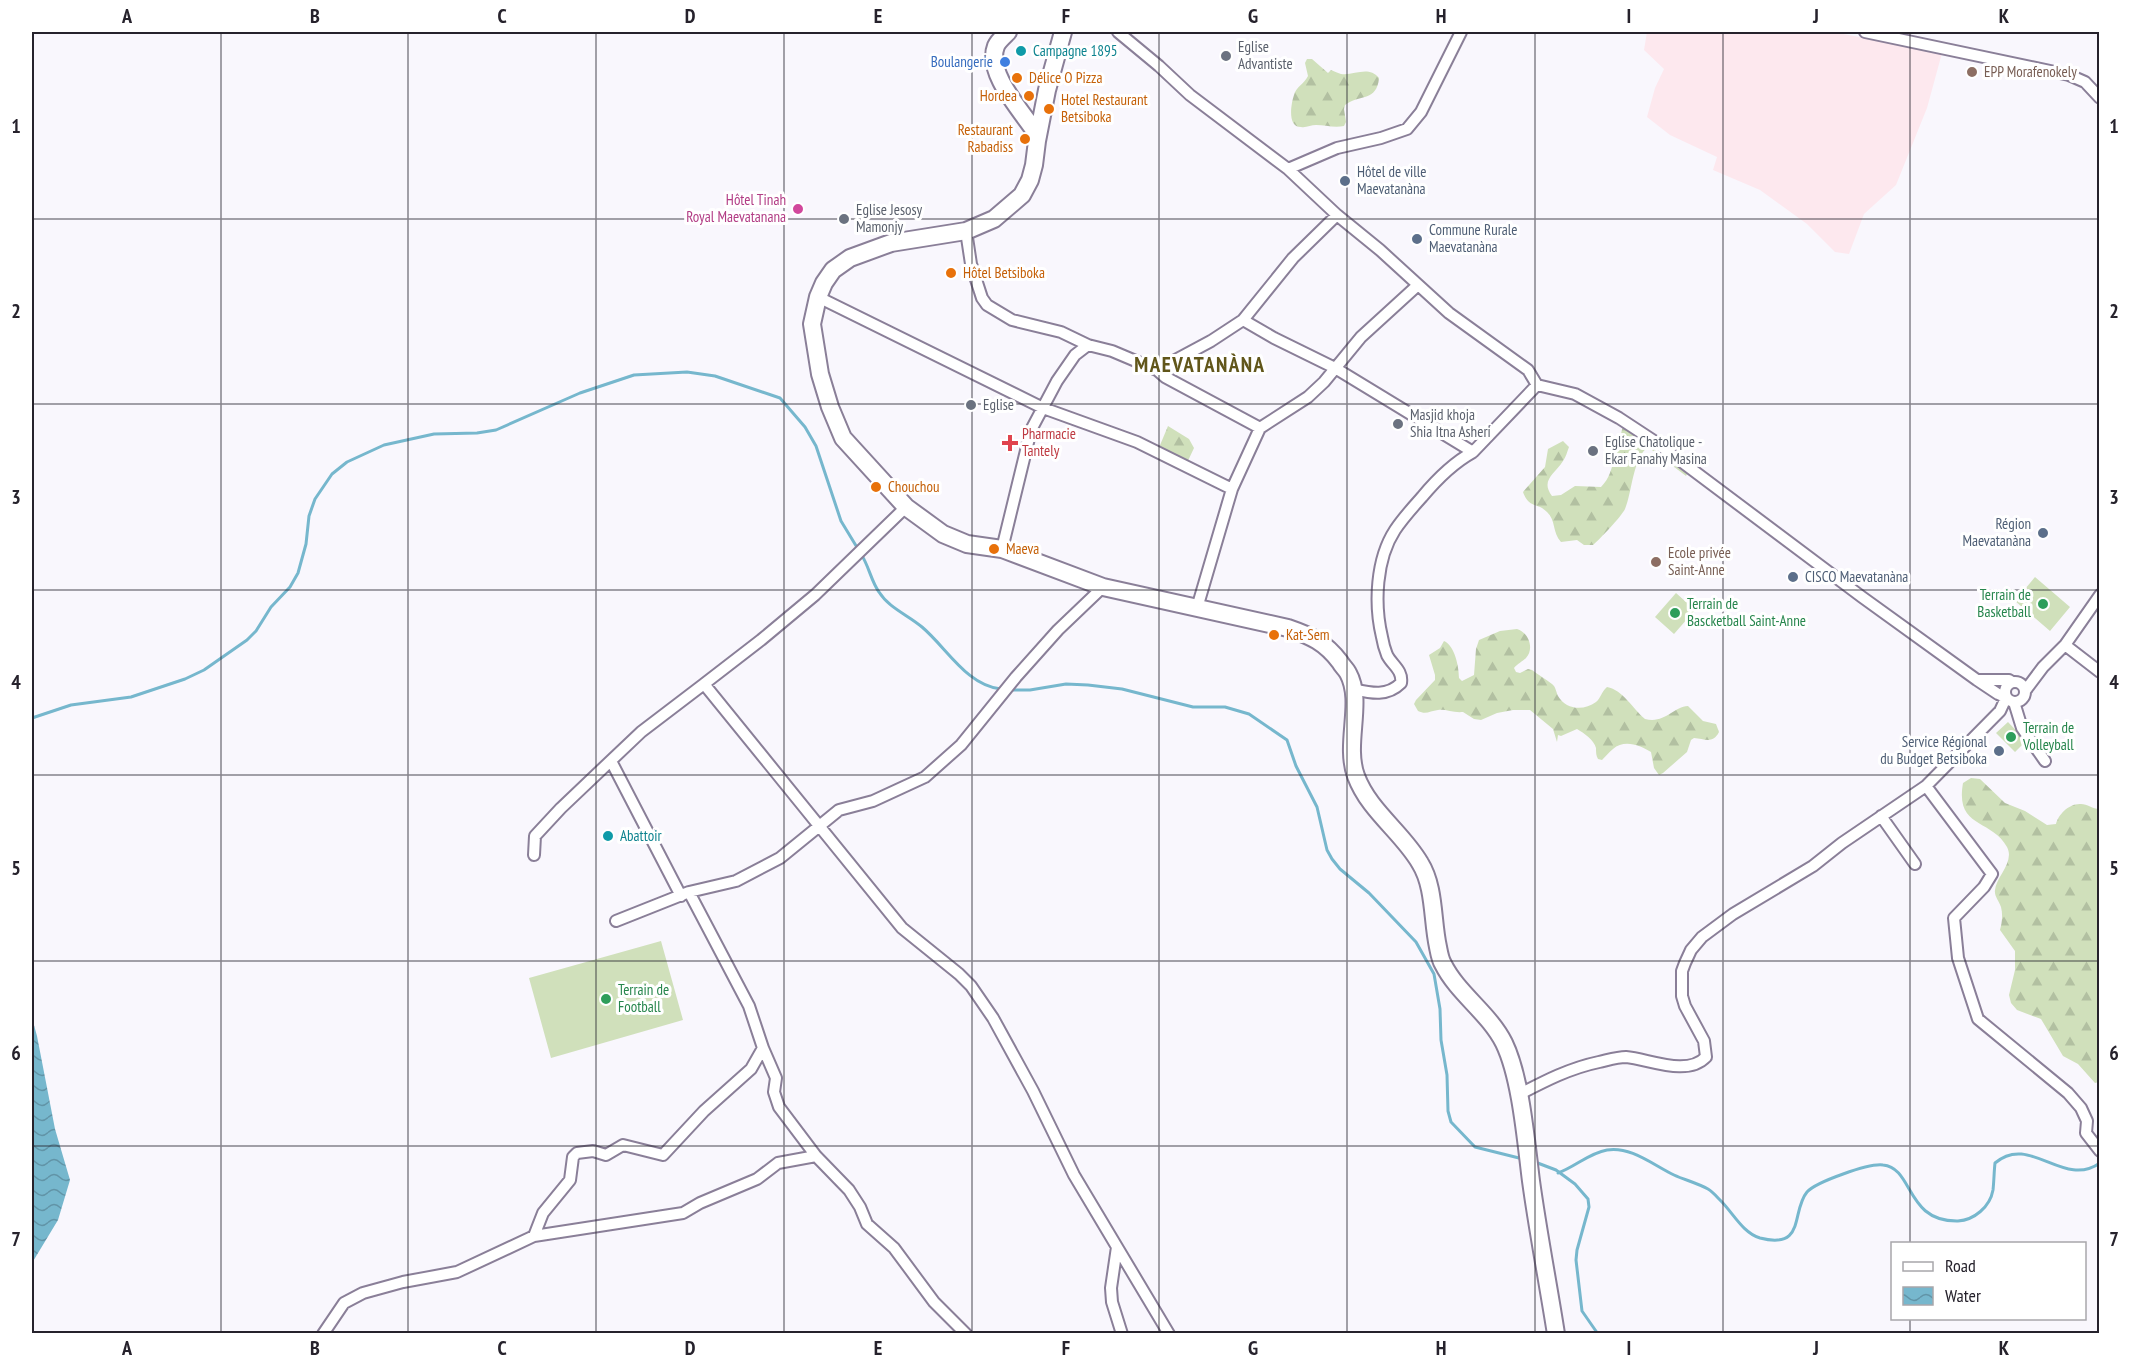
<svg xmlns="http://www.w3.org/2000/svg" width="2131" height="1365" font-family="'PT Sans Narrow',sans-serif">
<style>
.medical{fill:#fde8ee}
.forest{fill:url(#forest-firs)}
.pitch{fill:#d0e0bb}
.water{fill:url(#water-waves)}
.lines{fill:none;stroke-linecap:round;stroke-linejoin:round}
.stream{stroke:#76b7cd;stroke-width:3}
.minor-casing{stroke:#8a7f98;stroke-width:14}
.primary-casing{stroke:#8a7f98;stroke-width:20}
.minor{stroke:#fff;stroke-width:10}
.primary{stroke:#fff;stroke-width:16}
.grid{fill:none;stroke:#26222c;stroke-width:1.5;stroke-opacity:0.55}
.culture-dot{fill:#0f9aa8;stroke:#fff;stroke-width:2}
.worship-dot{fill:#6b7280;stroke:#fff;stroke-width:2}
.shop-dot{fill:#3f7fe0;stroke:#fff;stroke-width:2}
.education-dot{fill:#8d6e63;stroke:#fff;stroke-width:2}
.food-dot{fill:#e8710a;stroke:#fff;stroke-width:2}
.service-dot{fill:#5c6f8a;stroke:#fff;stroke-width:2}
.hotel-dot{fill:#d1479c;stroke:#fff;stroke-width:2}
.health-dot{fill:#e0444e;stroke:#fff;stroke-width:2}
.leisure-dot{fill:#2e9e5b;stroke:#fff;stroke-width:2}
.labels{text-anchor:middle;stroke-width:6;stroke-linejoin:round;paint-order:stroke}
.worship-label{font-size:15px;fill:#5b616d;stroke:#fff;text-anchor:start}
.culture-label{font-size:15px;fill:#0d838f;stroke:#fff;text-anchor:start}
.shop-label{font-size:15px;fill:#366cbe;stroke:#fff;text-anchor:end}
.education-label{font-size:15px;fill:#785e54;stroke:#fff;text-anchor:start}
.food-label{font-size:15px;fill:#c56008;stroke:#fff;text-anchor:start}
.service-label{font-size:15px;fill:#4e5e75;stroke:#fff;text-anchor:start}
.hotel-label{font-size:15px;fill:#b23c85;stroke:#fff;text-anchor:end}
.health-label{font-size:15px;fill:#be3a42;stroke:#fff;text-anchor:start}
.leisure-label{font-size:15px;fill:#27864d;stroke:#fff;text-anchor:start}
.district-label{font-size:21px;font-weight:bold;letter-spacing:1.5px;fill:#61561a;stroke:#fff}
.neatline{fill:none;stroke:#26222c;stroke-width:2}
.grid-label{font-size:20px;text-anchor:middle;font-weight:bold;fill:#26222c}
</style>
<defs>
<pattern id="forest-firs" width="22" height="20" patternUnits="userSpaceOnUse" patternTransform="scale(1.5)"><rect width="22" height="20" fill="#d0e0bb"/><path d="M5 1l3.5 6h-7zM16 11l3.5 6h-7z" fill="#b2c0a1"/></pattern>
<pattern id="water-waves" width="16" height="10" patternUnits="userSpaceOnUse" patternTransform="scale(1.5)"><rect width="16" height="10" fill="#76b7cd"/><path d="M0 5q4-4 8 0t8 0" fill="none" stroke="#6194a7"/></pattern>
</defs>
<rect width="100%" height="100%" fill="#f9f7fd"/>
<!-- medical -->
<path class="medical" d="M1647 32H1767L1776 34 1777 32H1833L1942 53 1927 108 1896 185 1864 214 1849 254 1835 252 1807 224 1760 190 1713 170 1717 157 1670 135 1647 117 1655 88 1664 69 1644 50Z"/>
<!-- forest -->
<path class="forest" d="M1307 59H1312L1328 73 1331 70C1334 71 1337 73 1341 74 1354 76 1368 65 1379 78 1377 102 1359 94 1345 105L1344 109 1346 122 1344 126C1334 128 1325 125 1316 125 1311 125 1306 128 1301 127 1287 127 1291 104 1294 95 1296 87 1304 84 1308 76L1305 63Z
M1626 421 1690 468 1686 476 1648 447C1633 457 1632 493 1625 509 1621 517 1600 539 1593 545H1584L1577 540 1561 542C1552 532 1556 520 1547 512 1537 502 1529 509 1523 492L1545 467 1548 449 1563 441 1569 447C1567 452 1566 457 1563 461 1555 474 1540 480 1552 496L1561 495 1575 486 1601 487C1610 478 1611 469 1615 457 1617 453 1620 448 1620 443 1621 434 1621 429 1626 421Z
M1168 426 1189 439 1194 448 1186 465 1158 450Z
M1517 629C1528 632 1535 648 1526 658 1522 662 1518 663 1514 668L1516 672 1520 673 1528 669 1532 670C1538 675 1546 679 1552 684 1556 687 1556 692 1558 696 1566 710 1584 711 1596 702 1601 698 1601 692 1607 687 1623 690 1633 709 1645 719 1665 724 1673 707 1688 706L1703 721 1716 724 1719 732C1713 744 1705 739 1694 738L1691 740 1687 752 1663 773 1659 775 1654 768 1651 752C1640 745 1624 739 1613 749 1609 752 1606 756 1602 760L1598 759C1596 756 1596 752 1596 748 1594 740 1584 733 1577 729L1561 736 1558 735 1557 742 1553 729 1530 710H1513L1497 713 1481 720 1474 719 1463 712C1453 713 1446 709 1438 710 1430 711 1426 715 1418 711L1414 704 1416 700 1435 680V675L1429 655 1440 648 1444 641C1455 646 1459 667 1459 678L1462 681 1474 675 1476 649 1479 640 1500 631Z
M1971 778 1980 779 2005 803 2025 811 2047 825 2056 824C2058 815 2069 803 2081 804 2087 804 2093 809 2099 809V1082L2095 1083 2078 1064 2063 1056 2041 1019 2017 1010 2011 1003 2009 995 2015 970V951L2000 930C2002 923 2003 915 2001 907 1999 901 1994 896 1995 890 1996 877 2015 862 2007 847 1991 818 1955 829 1963 783Z"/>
<!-- pitch -->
<path class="pitch" d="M2035 577 2070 607 2050 631 2015 601Z
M1676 593 1695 610 1674 634 1655 617Z
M2008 722 2026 741 2015 752 1996 733Z
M661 941 683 1020 551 1058 529 978Z"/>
<!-- water -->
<path class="water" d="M32 1018 37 1036 55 1129 70 1180 58 1220 32 1263Z"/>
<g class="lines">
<!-- stream -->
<path class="stream" d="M861 554C869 566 871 581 879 592 889 608 908 615 922 627 946 647 967 686 1001 689
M1010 690H1030L1066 684 1088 685 1122 689 1193 707H1225L1249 714 1287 740 1296 766 1317 807 1327 850 1332 859 1340 869 1369 893 1416 942 1434 974 1440 1009 1441 1040 1447 1075 1448 1111 1451 1122 1475 1147 1523 1159
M32 718 71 705 131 697 185 679 204 670 247 640 256 631 271 607 290 587 298 573 306 544 309 516 315 499 332 474 347 462 384 445 434 434 477 433 496 430 580 393 634 375 687 372 715 376 780 398 805 427 816 446 841 521 858 549
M1535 1162 1556 1170 1575 1184 1588 1199 1589 1207 1577 1250 1576 1260 1582 1311 1598 1334
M1558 1173C1575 1167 1589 1153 1607 1150 1631 1146 1653 1165 1674 1175 1685 1180 1697 1183 1708 1189 1713 1192 1717 1197 1721 1201 1733 1213 1743 1233 1760 1238 1806 1250 1791 1211 1807 1192 1816 1182 1869 1163 1883 1165 1914 1168 1905 1222 1958 1221 1974 1220 1990 1207 1993 1190 1994 1181 1994 1172 1995 1163 2030 1133 2063 1189 2100 1163"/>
<defs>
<path id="minor" d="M1118 32 1159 66 1190 95 1288 169 1337 215 1380 250 1449 313 1528 370 1537 385 1575 394 1619 418 1654 441 1862 597 1977 680 1998 694 2005 697
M1865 32 2069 75 2085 82 2100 98
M1288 169 1337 148 1381 138 1407 129 1421 112 1461 32
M966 231 971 264 982 298 987 305 1012 320 1061 332 1088 345 1112 351 1157 370 1165 377 1260 428 1308 397 1324 382 1361 337 1418 285
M818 297 1043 408 1137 442 1232 489
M1243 320 1274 338 1335 368 1473 452 1537 385
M1157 370 1211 341 1243 320 1293 258 1337 215
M906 507 815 595 761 640 704 684 902 928 959 974 971 986 993 1018 1033 1091 1074 1175 1169 1334
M1002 549 1031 430 1057 381 1075 355 1088 345
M1197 608 1232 489 1260 428
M2065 645 2100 672
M1977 680H2009L2012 682
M2005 692a10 10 0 1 1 20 0a10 10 0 1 1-20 0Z
M1353 689C1371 693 1387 697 1401 683 1403 670 1392 665 1387 655 1385 650 1383 643 1382 637 1374 604 1376 559 1395 530 1403 518 1413 507 1422 497 1437 479 1453 463 1473 452
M2025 691 2043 667 2065 645 2100 595
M2014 702 2022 728 2045 761
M611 761 681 896
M1926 786 1992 874 1984 887 1954 918 1958 958 1978 1019 2068 1093 2081 1108 2087 1121 2086 1133 2100 1151
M1881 816 1915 864
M534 855 535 836 561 808 641 732 704 684
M616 921 689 892 736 881 780 858 839 810 873 801 925 777 961 745 1016 677 1058 630 1103 587
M763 1048 776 1078 774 1092 779 1107 816 1156 849 1190 860 1207 867 1224 894 1248 934 1302 966 1334
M1518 1095C1545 1081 1570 1068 1599 1062 1608 1060 1617 1057 1626 1057 1649 1059 1687 1077 1706 1057L1704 1041 1685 1006 1682 996V971L1685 963 1691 950 1702 937 1733 914 1813 866 1842 843 1926 786 2000 711 2006 698
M534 1236 683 1213 700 1203 757 1179 778 1163 816 1156
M1117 1247 1111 1288 1112 1302 1122 1334
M323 1334 344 1303 363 1293 403 1282 457 1272 534 1236 543 1213 570 1180 573 1157 577 1153 593 1151 606 1155 623 1145 663 1155 704 1111 751 1069 763 1048 749 1006 689 892"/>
<path id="primary" d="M1008 32C1004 36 998 41 996 46 985 74 1024 113 1038 136
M1063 32 1047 90 1037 141 1034 165 1030 180 1022 195 994 219 966 231 891 243 850 258 833 270 824 283 818 297 812 324 820 374 830 407 843 438 906 507 943 534 967 544 1002 549 1103 587 1288 628C1311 636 1325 642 1340 662 1342 666 1346 669 1348 673 1364 702 1344 743 1356 776 1369 811 1402 832 1420 863 1435 887 1432 920 1438 947 1439 952 1440 959 1443 964 1458 994 1489 1013 1504 1043 1521 1078 1526 1142 1531 1181 1538 1232 1548 1283 1556 1334"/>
</defs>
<!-- minor casing -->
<use href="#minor" class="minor-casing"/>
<!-- primary casing -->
<use href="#primary" class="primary-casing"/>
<!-- minor -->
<use href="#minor" class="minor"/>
<!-- primary -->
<use href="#primary" class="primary"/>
</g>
<!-- grid -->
<path class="grid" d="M221 32V1334M408 32V1334M596 32V1334M784 32V1334M972 32V1334M1159 32V1334M1347 32V1334M1535 32V1334M1723 32V1334M1910 32V1244M32 219H2100M32 404H2100M32 590H2100M32 775H2100M32 961H2100M32 1146H2100M1910 1318V1334"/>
<!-- markers -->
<g class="culture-dot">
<circle cx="1021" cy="51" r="6"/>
<circle cx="608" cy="836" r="6"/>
</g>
<g class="worship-dot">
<circle cx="1226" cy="56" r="6"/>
<circle cx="844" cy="219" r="6"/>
<circle cx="971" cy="405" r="6"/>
<circle cx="1398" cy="424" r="6"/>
<circle cx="1593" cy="451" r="6"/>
</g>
<circle class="shop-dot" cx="1005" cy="62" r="6"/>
<g class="education-dot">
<circle cx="1972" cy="72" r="6"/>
<circle cx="1656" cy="562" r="6"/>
</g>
<g class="food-dot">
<circle cx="1017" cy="78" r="6"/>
<circle cx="1029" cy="96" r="6"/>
<circle cx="1049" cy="109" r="6"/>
<circle cx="1025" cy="139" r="6"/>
<circle cx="951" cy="273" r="6"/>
<circle cx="876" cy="487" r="6"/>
<circle cx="994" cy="549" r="6"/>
<circle cx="1274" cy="635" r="6"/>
</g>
<g class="service-dot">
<circle cx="1345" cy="181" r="6"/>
<circle cx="1417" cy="239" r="6"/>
<circle cx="2043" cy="533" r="6"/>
<circle cx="1793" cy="577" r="6"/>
<circle cx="1999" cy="751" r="6"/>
</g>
<circle class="hotel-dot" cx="798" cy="209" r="6"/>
<path class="health-dot" d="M1007 434h6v6h6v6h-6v6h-6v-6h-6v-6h6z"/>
<g class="leisure-dot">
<circle cx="2043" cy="604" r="6"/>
<circle cx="1675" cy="613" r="6"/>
<circle cx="2011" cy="737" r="6"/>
<circle cx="606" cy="999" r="6"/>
</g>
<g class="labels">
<!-- worship labels -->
<g class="worship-label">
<text x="1238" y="52">Eglise<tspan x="1238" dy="17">Advantiste</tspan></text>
<text x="856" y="215">Eglise Jesosy<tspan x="856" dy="17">Mamonjy</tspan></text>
<text x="983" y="410">Eglise</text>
<text x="1410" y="420">Masjid khoja<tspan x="1410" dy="17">Shia Itna Asheri</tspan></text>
<text x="1605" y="447">Eglise Chatolique -<tspan x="1605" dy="17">Ekar Fanahy Masina</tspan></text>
</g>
<!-- culture labels -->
<g class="culture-label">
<text x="1033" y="56">Campagne 1895</text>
<text x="620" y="841">Abattoir</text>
</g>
<!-- shop labels -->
<g class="shop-label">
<text x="993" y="67">Boulangerie</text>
</g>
<!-- education labels -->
<g class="education-label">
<text x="1984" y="77">EPP Morafenokely</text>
<text x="1668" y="558">Ecole privée<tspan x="1668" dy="17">Saint-Anne</tspan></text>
</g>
<!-- food labels -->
<g class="food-label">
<text x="1029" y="83">Délice O Pizza</text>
<text x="1017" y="101" text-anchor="end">Hordea</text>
<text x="1061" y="105">Hotel Restaurant<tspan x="1061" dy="17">Betsiboka</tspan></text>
<text x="1013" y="135" text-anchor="end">Restaurant<tspan x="1013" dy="17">Rabadiss</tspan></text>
<text x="963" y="278">Hôtel Betsiboka</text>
<text x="888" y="492">Chouchou</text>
<text x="1006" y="554">Maeva</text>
<text x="1286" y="640">Kat-Sem</text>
</g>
<!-- service labels -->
<g class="service-label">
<text x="1357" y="177">Hôtel de ville<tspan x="1357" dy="17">Maevatanàna</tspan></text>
<text x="1429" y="235">Commune Rurale<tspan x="1429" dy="17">Maevatanàna</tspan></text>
<text x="2031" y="529" text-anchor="end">Région<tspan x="2031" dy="17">Maevatanàna</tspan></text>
<text x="1805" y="582">CISCO Maevatanàna</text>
<text x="1987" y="747" text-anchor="end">Service Régional<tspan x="1987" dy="17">du Budget Betsiboka</tspan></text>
</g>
<!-- hotel labels -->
<g class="hotel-label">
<text x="786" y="205">Hôtel Tinah<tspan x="786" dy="17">Royal Maevatanana</tspan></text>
</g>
<!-- health labels -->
<g class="health-label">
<text x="1022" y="439">Pharmacie<tspan x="1022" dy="17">Tantely</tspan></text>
</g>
<!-- leisure labels -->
<g class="leisure-label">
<text x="2031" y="600" text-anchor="end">Terrain de<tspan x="2031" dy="17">Basketball</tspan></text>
<text x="1687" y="609">Terrain de<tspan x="1687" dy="17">Bascketball Saint-Anne</tspan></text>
<text x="2023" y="733">Terrain de<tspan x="2023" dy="17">Volleyball</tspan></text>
<text x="618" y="995">Terrain de<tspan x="618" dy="17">Football</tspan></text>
</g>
<!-- district labels -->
<g class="district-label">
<text x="1200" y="372">MAEVATANÀNA</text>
</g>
</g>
<!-- border -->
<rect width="2131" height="1365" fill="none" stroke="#ffffff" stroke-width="66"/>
<!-- legend -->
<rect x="1891" y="1242" width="195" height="78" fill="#ffffff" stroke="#a8a7ab" stroke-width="1.5"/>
<rect x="1903" y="1262" width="30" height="9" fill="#ffffff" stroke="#a8a7ab" stroke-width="1.5"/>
<text x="1945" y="1272" font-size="18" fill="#26222c">Road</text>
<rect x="1903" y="1287" width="30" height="18" fill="url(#water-waves)" stroke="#a8a7ab" stroke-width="1.5"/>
<text x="1945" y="1302" font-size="18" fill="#26222c">Water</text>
<rect x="33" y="33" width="2065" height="1299" class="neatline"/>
<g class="grid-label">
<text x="127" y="23">A</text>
<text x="315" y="23">B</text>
<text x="502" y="23">C</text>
<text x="690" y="23">D</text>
<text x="878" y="23">E</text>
<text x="1066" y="23">F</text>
<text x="1253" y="23">G</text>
<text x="1441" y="23">H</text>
<text x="1629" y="23">I</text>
<text x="1816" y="23">J</text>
<text x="2004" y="23">K</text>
<text x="16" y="133">1</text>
<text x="2114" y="133">1</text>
<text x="16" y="318">2</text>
<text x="2114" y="318">2</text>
<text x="16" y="504">3</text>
<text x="2114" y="504">3</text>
<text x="16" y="689">4</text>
<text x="2114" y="689">4</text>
<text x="16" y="875">5</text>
<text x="2114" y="875">5</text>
<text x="16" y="1060">6</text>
<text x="2114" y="1060">6</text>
<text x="16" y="1246">7</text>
<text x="2114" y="1246">7</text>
<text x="127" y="1355">A</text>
<text x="315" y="1355">B</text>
<text x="502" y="1355">C</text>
<text x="690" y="1355">D</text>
<text x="878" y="1355">E</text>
<text x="1066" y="1355">F</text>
<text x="1253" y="1355">G</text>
<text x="1441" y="1355">H</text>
<text x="1629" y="1355">I</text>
<text x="1816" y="1355">J</text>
<text x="2004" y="1355">K</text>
</g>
</svg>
